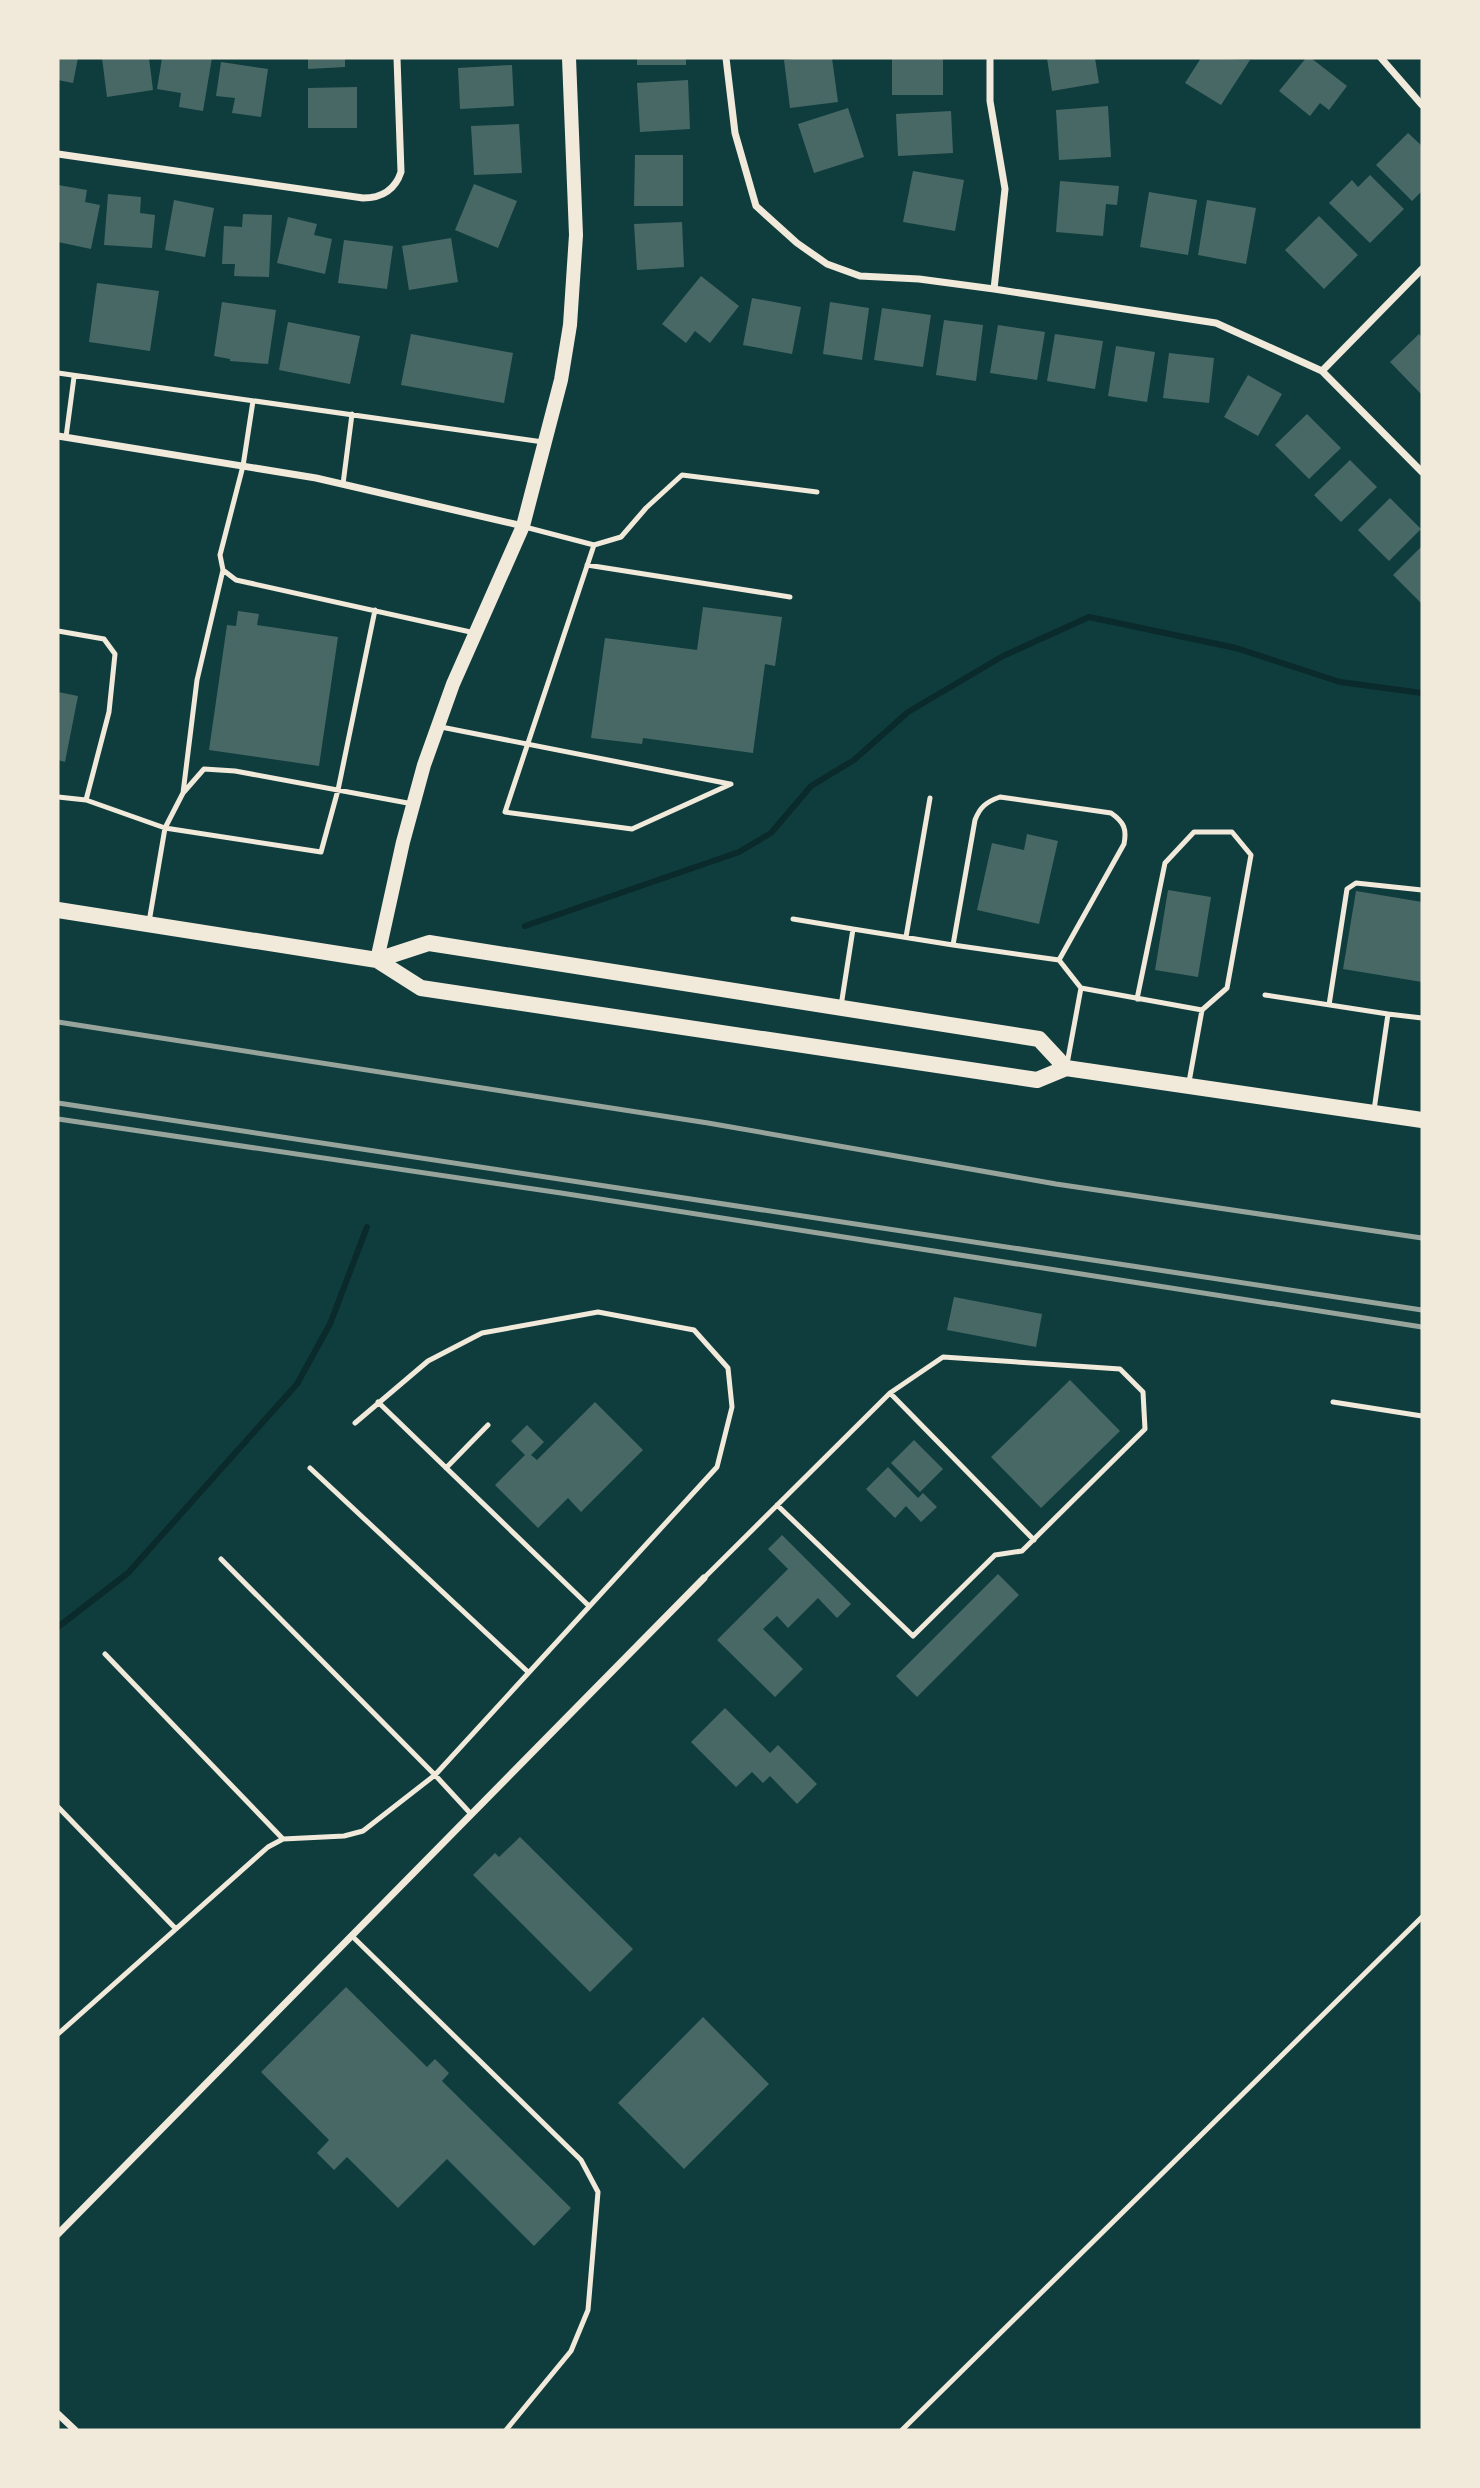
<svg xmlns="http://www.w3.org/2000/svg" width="1480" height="2488" font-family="Helvetica,sans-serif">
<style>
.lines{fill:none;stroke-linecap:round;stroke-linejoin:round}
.stream{stroke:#0a2a2b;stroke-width:6}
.building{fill:#486865}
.service{stroke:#f1e9da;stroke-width:5}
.minor{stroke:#f1e9da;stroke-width:7}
.secondary{stroke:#f1e9da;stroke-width:14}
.primary{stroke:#f1e9da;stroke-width:16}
.rail{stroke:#97a49c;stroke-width:5}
</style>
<rect width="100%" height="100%" fill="#0f3d3e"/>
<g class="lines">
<!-- stream -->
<path class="stream" d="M525 926 739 852 771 833 811 786 854 760 908 712 1003 656 1089 617 1236 648 1340 682 1422 693
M58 1627 128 1573 297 1384 330 1324 367 1227"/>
</g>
<!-- building -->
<path class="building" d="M58 58H78L73 83 58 80Z
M102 58H149L153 90 107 97Z
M162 58H212L203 111 179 107 181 93 157 89Z
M308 58H345V67L308 69Z
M637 58H686V65H637Z
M804 58H832L838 102 790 108 784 60Z
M892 58H943V95H892Z
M1047 58H1095L1099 83 1052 91Z
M1201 58 1250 60 1221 105 1185 83Z
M1306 58H1311L1347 86 1329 110 1320 103 1310 116 1279 91Z
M221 62 268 69 261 117 232 113 235 98 216 96Z
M512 65 514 106 460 109 458 68Z
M688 80 690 129 640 132 637 83Z
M357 87V128H308V88Z
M1108 106 1111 157 1059 160 1056 110Z
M848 108 864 157 814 173 798 124Z
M951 111 953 153 898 156 896 114Z
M519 124 522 173 474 175 471 126Z
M1408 133 1422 146V191L1412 201 1376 165Z
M635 155H683V206H634Z
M913 171 964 180 955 231 903 222Z
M1370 175 1404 209 1370 243 1329 203 1352 180 1358 187Z
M1060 181 1119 186 1117 205 1106 204 1103 236 1056 232Z
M474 184 517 201 498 248 455 230Z
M58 185 87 190 85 202 100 205 91 249 58 242Z
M1149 192 1197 200 1188 255 1140 247Z
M108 194 141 197 140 213 155 215 152 248 104 245Z
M174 200 214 208 205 257 165 250Z
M1207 200 1256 208 1246 264 1198 255Z
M243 214 272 215 269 277 234 276 235 264H222L224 226 242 227Z
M1319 216 1358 255 1324 289 1285 250Z
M288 217 317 224 314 235 332 239 325 274 277 263Z
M682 222 684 267 637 270 634 224Z
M451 238 458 282 409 290 402 246Z
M344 240 393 246 387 289 338 283Z
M701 276 739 306 710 343 695 331 686 343 662 324Z
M97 283 159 291 150 351 89 342Z
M752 298 801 307 792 354 743 345Z
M222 302 276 310 268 364 230 361V359L214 356Z
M830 302 869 308 862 360 823 354Z
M882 308 931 315 923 367 874 360Z
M944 320 983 325 976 381 936 375Z
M288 322 360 336 350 384 279 370Z
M998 325 1045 332 1037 380 990 373Z
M411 334 513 353 504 403 401 385Z
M1055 334 1103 341 1095 389 1047 381Z
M1419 334 1422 338V395L1390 362Z
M1116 346 1155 352 1147 402 1108 396Z
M1169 353 1214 358 1209 403 1163 398Z
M1248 375 1282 394 1258 436 1224 417Z
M1307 414 1341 448 1309 479 1275 445Z
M1350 460 1377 487 1341 522 1314 495Z
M1390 498 1421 529 1389 561 1358 530Z
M1422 546V604L1393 575Z
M703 607 782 617 775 666 765 664 753 753 643 738 642 744 591 738 605 638 697 650Z
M238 611 259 614 257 625 338 637 319 766 209 750 227 625 236 626Z
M58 692 78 696 65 762 58 760Z
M1027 834 1058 841 1039 924 977 910 992 843 1024 850Z
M1168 890 1211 897 1198 977 1155 970Z
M1356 891 1422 902V982L1343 969Z
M954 1297 1042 1314 1036 1347 947 1330Z
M1070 1380 1120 1431 1041 1508 991 1457Z
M595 1402 643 1450 581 1512 568 1498 538 1528 495 1485 525 1455 511 1441 527 1425 544 1442 531 1455 537 1460Z
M914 1440 943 1469 920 1492 891 1463Z
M888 1467 918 1498 923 1493 937 1507 921 1522 906 1506 895 1518 866 1489Z
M782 1535 851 1604 837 1618 818 1598 788 1628 777 1616 763 1629 803 1669 775 1697 717 1640 788 1569 768 1549Z
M998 1574 1019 1595 917 1697 896 1676Z
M725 1708 770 1753 778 1745 817 1784 797 1804 770 1776 763 1783 752 1772 736 1787 691 1742Z
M520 1837 633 1949 590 1992 473 1875 495 1853 499 1857Z
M346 1987 427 2067 435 2059 449 2073 442 2081 571 2208 534 2246 447 2159 398 2208 347 2157 334 2170 317 2153 329 2140 261 2072Z
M703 2017 769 2084 684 2169 618 2103Z"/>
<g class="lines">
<!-- service -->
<path class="service" d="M58 373 543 442
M253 401 243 466 220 555 223 570 236 580 475 633
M66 437 74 377
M343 484 352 414
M525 527 594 545 505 812 632 829 731 784
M594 545 621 537 646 508 682 475 817 492
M587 565 790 597
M58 631 104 639 115 654 109 712 86 800
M441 727 730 784
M183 793 197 680 223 570
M58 797 86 800 165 828 321 852 338 790 375 610
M793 919 853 929
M149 922 165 828 183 793 204 769 235 771 413 804
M906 937 930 798
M953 945 1059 960
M1265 995 1388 1014
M1137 999 1165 863 1194 832H1232L1251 855 1227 988 1202 1010 1189 1082
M1329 1005 1347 889 1356 883 1422 890
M841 1006 853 929 953 945 975 820C980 807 986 802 1000 797L1111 813C1124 822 1127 829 1124 844L1059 960 1081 988
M1067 1064 1081 988 1202 1010
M1374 1110 1388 1014 1422 1018
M890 1393 1034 1540
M378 1402 589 1606
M1333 1402 1422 1416
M310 1468 528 1672
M446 1468 488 1425
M221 1559 435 1775 471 1814
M704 1578 890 1393 943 1357 1120 1369 1143 1392 1145 1429 1022 1551 995 1555 913 1636 777 1505
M105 1654 283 1839
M58 1807 176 1929
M352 1936 581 2160 598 2192 588 2310 571 2351 506 2430
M58 2034 268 1847 283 1839 344 1836 363 1831 435 1775 717 1467 732 1407 728 1368 694 1330 598 1312 482 1333 428 1361 355 1423
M902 2430 1422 1917"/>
<!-- minor -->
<path class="minor" d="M726 58 735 133 756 206 797 243 827 264 860 276 919 279 994 289 1216 323 1322 371 1422 472
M990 58V101L1005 189 994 289
M1381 58 1422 105
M58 154 363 198C382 198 395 190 401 172L397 58
M1322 371 1422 269
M58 436 316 478 523 526
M58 2234 704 1578
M58 2414 75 2430"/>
<!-- secondary -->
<path class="secondary" d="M377 960 403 842 424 765 453 684 523 526 561 380 570 325 576 235 569 58"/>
<!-- primary -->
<path class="primary" d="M58 910 377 960 421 988 1037 1080 1066 1068 1422 1120
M377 960 429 943 1039 1039 1066 1068"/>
<!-- rail -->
<path class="rail" d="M58 1022 708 1123 1056 1184 1422 1238
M58 1103 1422 1310
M58 1119 561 1193 1422 1327"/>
</g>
<!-- border -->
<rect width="1480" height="2488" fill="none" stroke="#f1e9da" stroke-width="119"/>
</svg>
